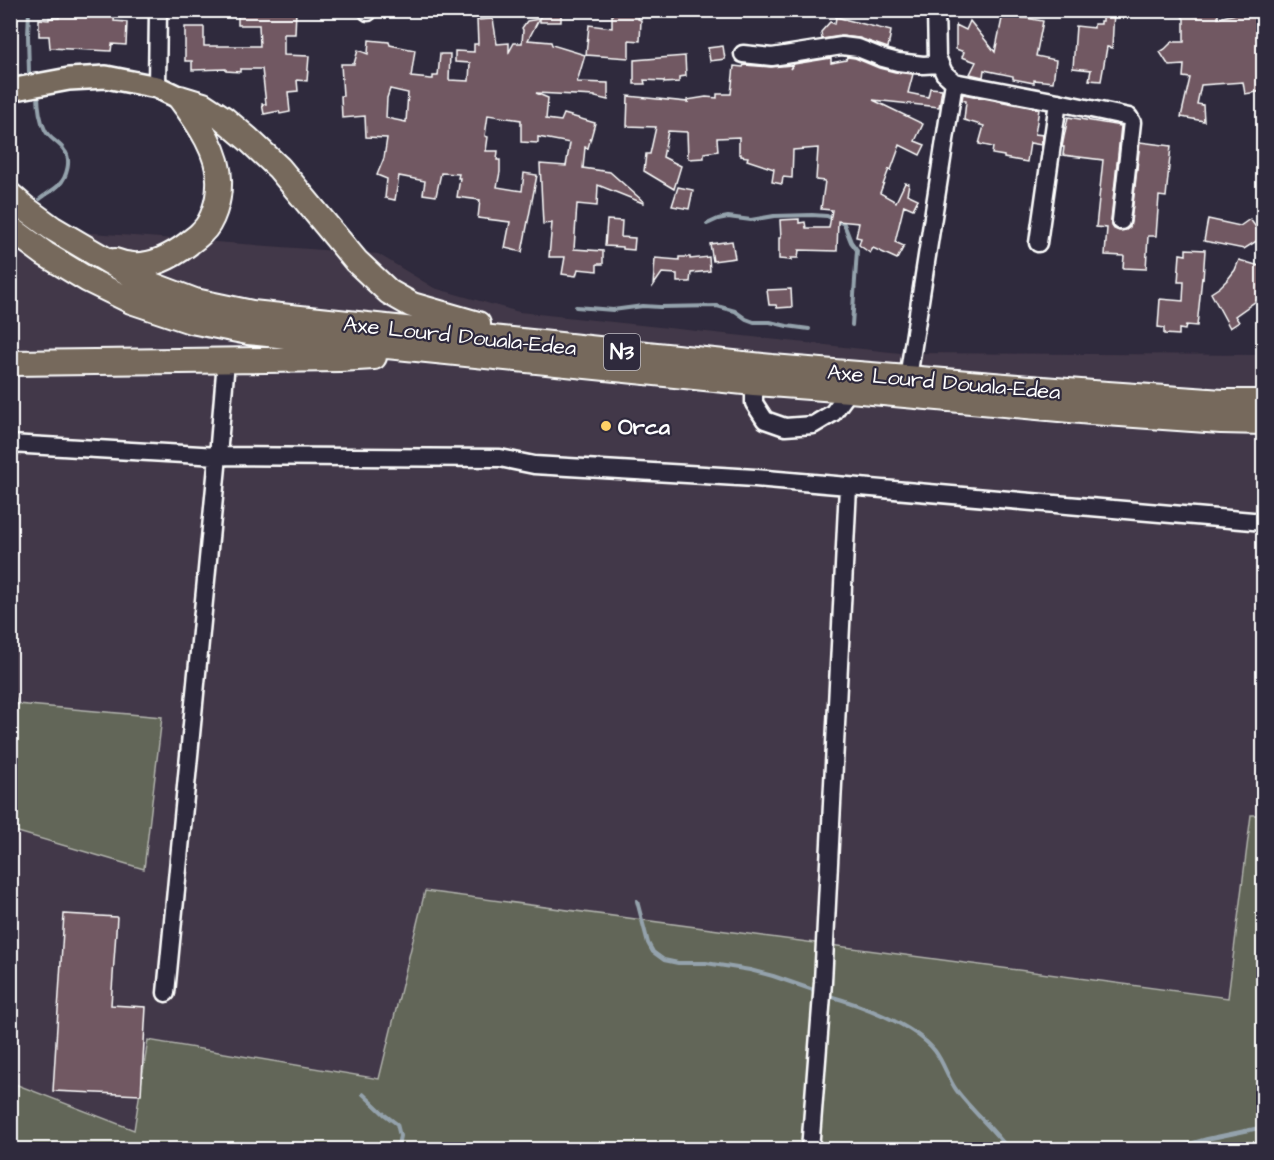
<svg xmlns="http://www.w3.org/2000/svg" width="1274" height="1160" font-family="'Architects Daughter',sans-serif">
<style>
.built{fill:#433848}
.green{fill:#626658;stroke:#b0b2ac;stroke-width:1.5}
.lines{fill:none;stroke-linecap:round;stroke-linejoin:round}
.stream{stroke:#94a2ac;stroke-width:4}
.building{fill:#715962;stroke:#fff;stroke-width:1.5;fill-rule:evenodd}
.minor-casing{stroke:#fff;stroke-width:21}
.major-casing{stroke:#fff;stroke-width:26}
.highway-casing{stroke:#fff;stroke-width:28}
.minor{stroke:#2f2a3d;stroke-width:16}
.major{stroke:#76695c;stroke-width:21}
.highway{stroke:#76695c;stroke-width:24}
.poi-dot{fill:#ffd166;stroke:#2f2a3d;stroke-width:2}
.labels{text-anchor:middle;stroke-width:4.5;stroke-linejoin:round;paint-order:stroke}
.shield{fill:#2f2a3d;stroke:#c1bfc5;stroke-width:1.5}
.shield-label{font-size:21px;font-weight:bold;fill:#fff}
.street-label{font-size:22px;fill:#fff;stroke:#2f2a3d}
.poi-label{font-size:22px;font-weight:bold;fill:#fff;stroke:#2f2a3d;text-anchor:start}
</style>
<rect width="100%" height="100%" fill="#2f2a3d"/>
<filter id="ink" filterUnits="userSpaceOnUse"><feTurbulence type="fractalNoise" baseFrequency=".0167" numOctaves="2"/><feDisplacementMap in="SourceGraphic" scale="12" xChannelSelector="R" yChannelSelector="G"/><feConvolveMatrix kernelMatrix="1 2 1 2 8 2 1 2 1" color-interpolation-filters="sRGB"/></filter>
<g filter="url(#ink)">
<!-- built -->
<path class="built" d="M10 227 378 254 434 288 519 312 900 353 1263 355V815H1251L1228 998 426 891 379 1079 148 1040 135 1130 11 1082V830L144 869 161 717 16 704 10 678Z"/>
<!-- green -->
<path class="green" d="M10 678 17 704 162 717 144 869 11 830Z
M1251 815H1263V1149H11L10 1082 134 1130 148 1040 379 1079 425 891 1228 998Z"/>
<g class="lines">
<!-- stream -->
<path class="stream" d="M29 10 28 36 29 72
M38 93C38 105 39 118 45 130 49 139 59 142 64 150 72 159 67 177 59 185 54 190 46 194 40 199
M707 224 718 219 728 217 751 220 774 216 812 215 827 216 844 224 851 242 857 250 852 325
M576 307 613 310 643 306 660 307 717 306 735 311 746 319 754 322H770L787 326 809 329
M637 901 648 943 653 952 664 960 678 963H706L750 970 773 976 819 992
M826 995C858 1004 914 1024 935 1051 944 1063 948 1079 957 1091 973 1112 993 1129 1009 1150
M363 1094 385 1115 397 1124 400 1136 397 1150
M1169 1150 1207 1139 1264 1127"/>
</g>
<!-- building -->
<path class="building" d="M91 10H115L114 21 127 22 126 45 112 44 111 51 50 48 49 36H39V19L49 20V18H59V15L90 17Z
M238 10H296L295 34H284V55L309 56 307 81 297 80 298 91 288 92 290 112 280 114 279 111 264 114 262 104H266L262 69H240V72L226 71V69L192 70V61H185V27H204V46H260L259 25H238Z
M540 10H561V22H540Z
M612 10H639L638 19 641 20 640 41 629 40V58L586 55 589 25 612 28Z
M1103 10H1114L1112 48 1107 47 1101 81 1089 80 1091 70 1073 68 1076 26 1094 28V24H1101V21H1103Z
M1177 10H1218V18L1254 10H1263V91L1245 94 1243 82 1201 85 1197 104 1203 105 1204 121 1181 117 1190 78 1183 77 1184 65 1169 66 1160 52 1165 49 1172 42H1184V19Z
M1003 14 1043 21 1036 56 1056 60 1053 82 1034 80V83L1013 79V76L984 70 983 77 970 74 976 62 962 57 964 52 956 49V25L966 30 970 21 995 52Z
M836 17 891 31 888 48 859 38 841 36 822 39 821 32 830 22 835 24Z
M493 19 497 44 509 43V52L514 43H522L523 30 522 28 527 21 539 19 528 40 551 42 552 45 585 55 577 82 608 83V100L595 97V96L536 93 548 98 546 119 561 121 564 114 595 123 588 148 585 147 583 168 610 172 644 202 643 203 598 185 597 206 577 204 574 249 603 251V264H597V271L578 269 576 276 562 274 565 257H549L552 223 543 224 540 164 566 166 570 143 538 137V143L521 142V120L488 115 485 136 488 137 486 151H498L497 160H500V172L497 187 522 191 524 173 537 175 522 252 505 248 510 222 478 218 480 200 457 197 460 178H458L459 174 441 173 436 196 423 194 425 181 399 176 395 200 385 198 387 179 377 175 384 158 387 138 366 137 365 116 342 118 341 96H343L341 64H354L358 50 368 54 369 40 389 42 390 45 415 50 411 77 431 79H433V76H438L440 54H450L449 80 469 81 470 63 455 62V51L474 52V44H478L477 20ZM390 89 408 93 406 122 386 118 387 98Z
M723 46 725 59 710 61 708 48Z
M685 56 686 76 679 77V82L664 83V81L644 80 645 84H634V60Z
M847 57 855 58 879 68 895 72 913 74 908 93 928 97 930 88 942 89 939 107 873 100 923 124 915 141 925 145 920 155 900 145 891 170 889 169 880 193 896 202 905 183 909 184 907 194 918 199 913 209 904 205 895 242 904 246 897 259 873 248 870 253 859 245 861 238 856 237 859 223 838 221 837 251 799 250 798 258H791V260L779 259V238H781L780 220 799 219V223L805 222 806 228H829L832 210 821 209 825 181 816 180 818 148 793 150 792 178 783 177 782 184 772 182 774 169 747 160 748 157 741 156V154H739V137L717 138 718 151 704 153V158L688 159 687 132 668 131 663 157 681 166 674 189 644 171 646 154H650L656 127 627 126 628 96 688 102 687 100 706 97 717 98V94H731L734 66 743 67 744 65 771 67 792 65 790 69 794 64 831 58V63L846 60Z
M963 94 1039 109 1035 134 1043 135 1041 145 1030 143 1027 162 1004 158V156L992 154 993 147 979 144 984 126 964 120 966 101 962 100Z
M1068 117 1121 126 1111 220 1112 226 1114 229 1119 231 1126 230 1130 227 1131 222 1140 142 1171 146 1166 197 1159 196 1156 236H1148L1146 269 1123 268 1124 256 1105 255 1107 228 1096 227 1103 160 1063 155 1064 147H1062Z
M678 187 693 190 689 209 672 206Z
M1208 219 1240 226 1250 219 1263 237 1244 249 1204 241Z
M607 220 622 221 621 237 635 238 634 250 623 249V247L605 246Z
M732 241 735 258 713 261 710 244Z
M1186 249 1205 250 1203 280 1202 277 1197 326 1186 325 1185 330 1179 329V335L1164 334V328L1158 327 1160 299 1183 301 1184 282H1178L1180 254 1186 255Z
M679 257H690V259L709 257 710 271 691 273 690 282H677V274L662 273 653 286 655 258 679 260Z
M1239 260 1263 267V296L1235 316 1239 322 1230 328 1211 293 1220 287 1228 279 1235 270Z
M791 289 792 307 777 308 776 305H769L767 290Z
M64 914 117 917 111 1005 146 1007 141 1095 53 1091Z"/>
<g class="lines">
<defs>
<path id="minor" d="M368 10V12
M936 10 937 57 944 73 954 82 1058 102 1129 117 1132 122 1121 221
M743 54 772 57 842 46 858 48 883 58 898 62 923 65 939 64
M157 87 158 10
M1038 243 1058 102
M908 378 954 82
M754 383V403L765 420 785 427 813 425 833 413 850 390
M10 444 218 456 500 458 534 465 755 478 1264 522
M166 993 218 456 226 361
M810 1150 823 982 848 487"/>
<path id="major" d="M10 90 69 79 106 77 157 87 180 98"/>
<path id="highway" d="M180 98 203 105 223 118 248 139 279 168 356 261 389 292 412 305 478 324
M10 195 26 209 52 228 142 281 195 301 252 313 772 367 1093 393 1223 402H1264
M10 228 45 254 88 280 131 301 191 321 248 332 754 383 850 390 1092 412 1221 421 1264 422
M115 261C141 272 167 260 188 244 192 240 198 237 202 232 213 222 219 200 219 185 221 154 198 122 180 98
M10 363 340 359 374 357"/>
</defs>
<!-- minor casing -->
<use href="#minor" class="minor-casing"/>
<!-- major casing -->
<use href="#major" class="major-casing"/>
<!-- highway casing -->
<use href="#highway" class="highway-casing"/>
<!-- minor -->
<use href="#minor" class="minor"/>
<!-- major -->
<use href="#major" class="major"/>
<!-- highway -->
<use href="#highway" class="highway"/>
</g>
</g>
<!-- markers -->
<circle class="poi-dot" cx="606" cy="426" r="6"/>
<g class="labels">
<!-- shield labels -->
<rect class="shield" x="604" y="334" width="36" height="36" rx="4.5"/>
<g class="shield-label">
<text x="622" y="359">N3</text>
</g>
<!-- street labels -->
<g class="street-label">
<text transform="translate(460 335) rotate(6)" y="8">Axe Lourd Douala-Edea</text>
<text transform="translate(944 381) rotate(5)" y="8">Axe Lourd Douala-Edea</text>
</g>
<!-- poi labels -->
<g class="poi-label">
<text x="618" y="434">Orca</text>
</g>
</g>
<!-- margin -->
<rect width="1274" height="1160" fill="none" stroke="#2f2a3d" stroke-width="36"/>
<rect x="18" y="18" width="1238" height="1124" fill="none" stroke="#fff" stroke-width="2" filter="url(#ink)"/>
</svg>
